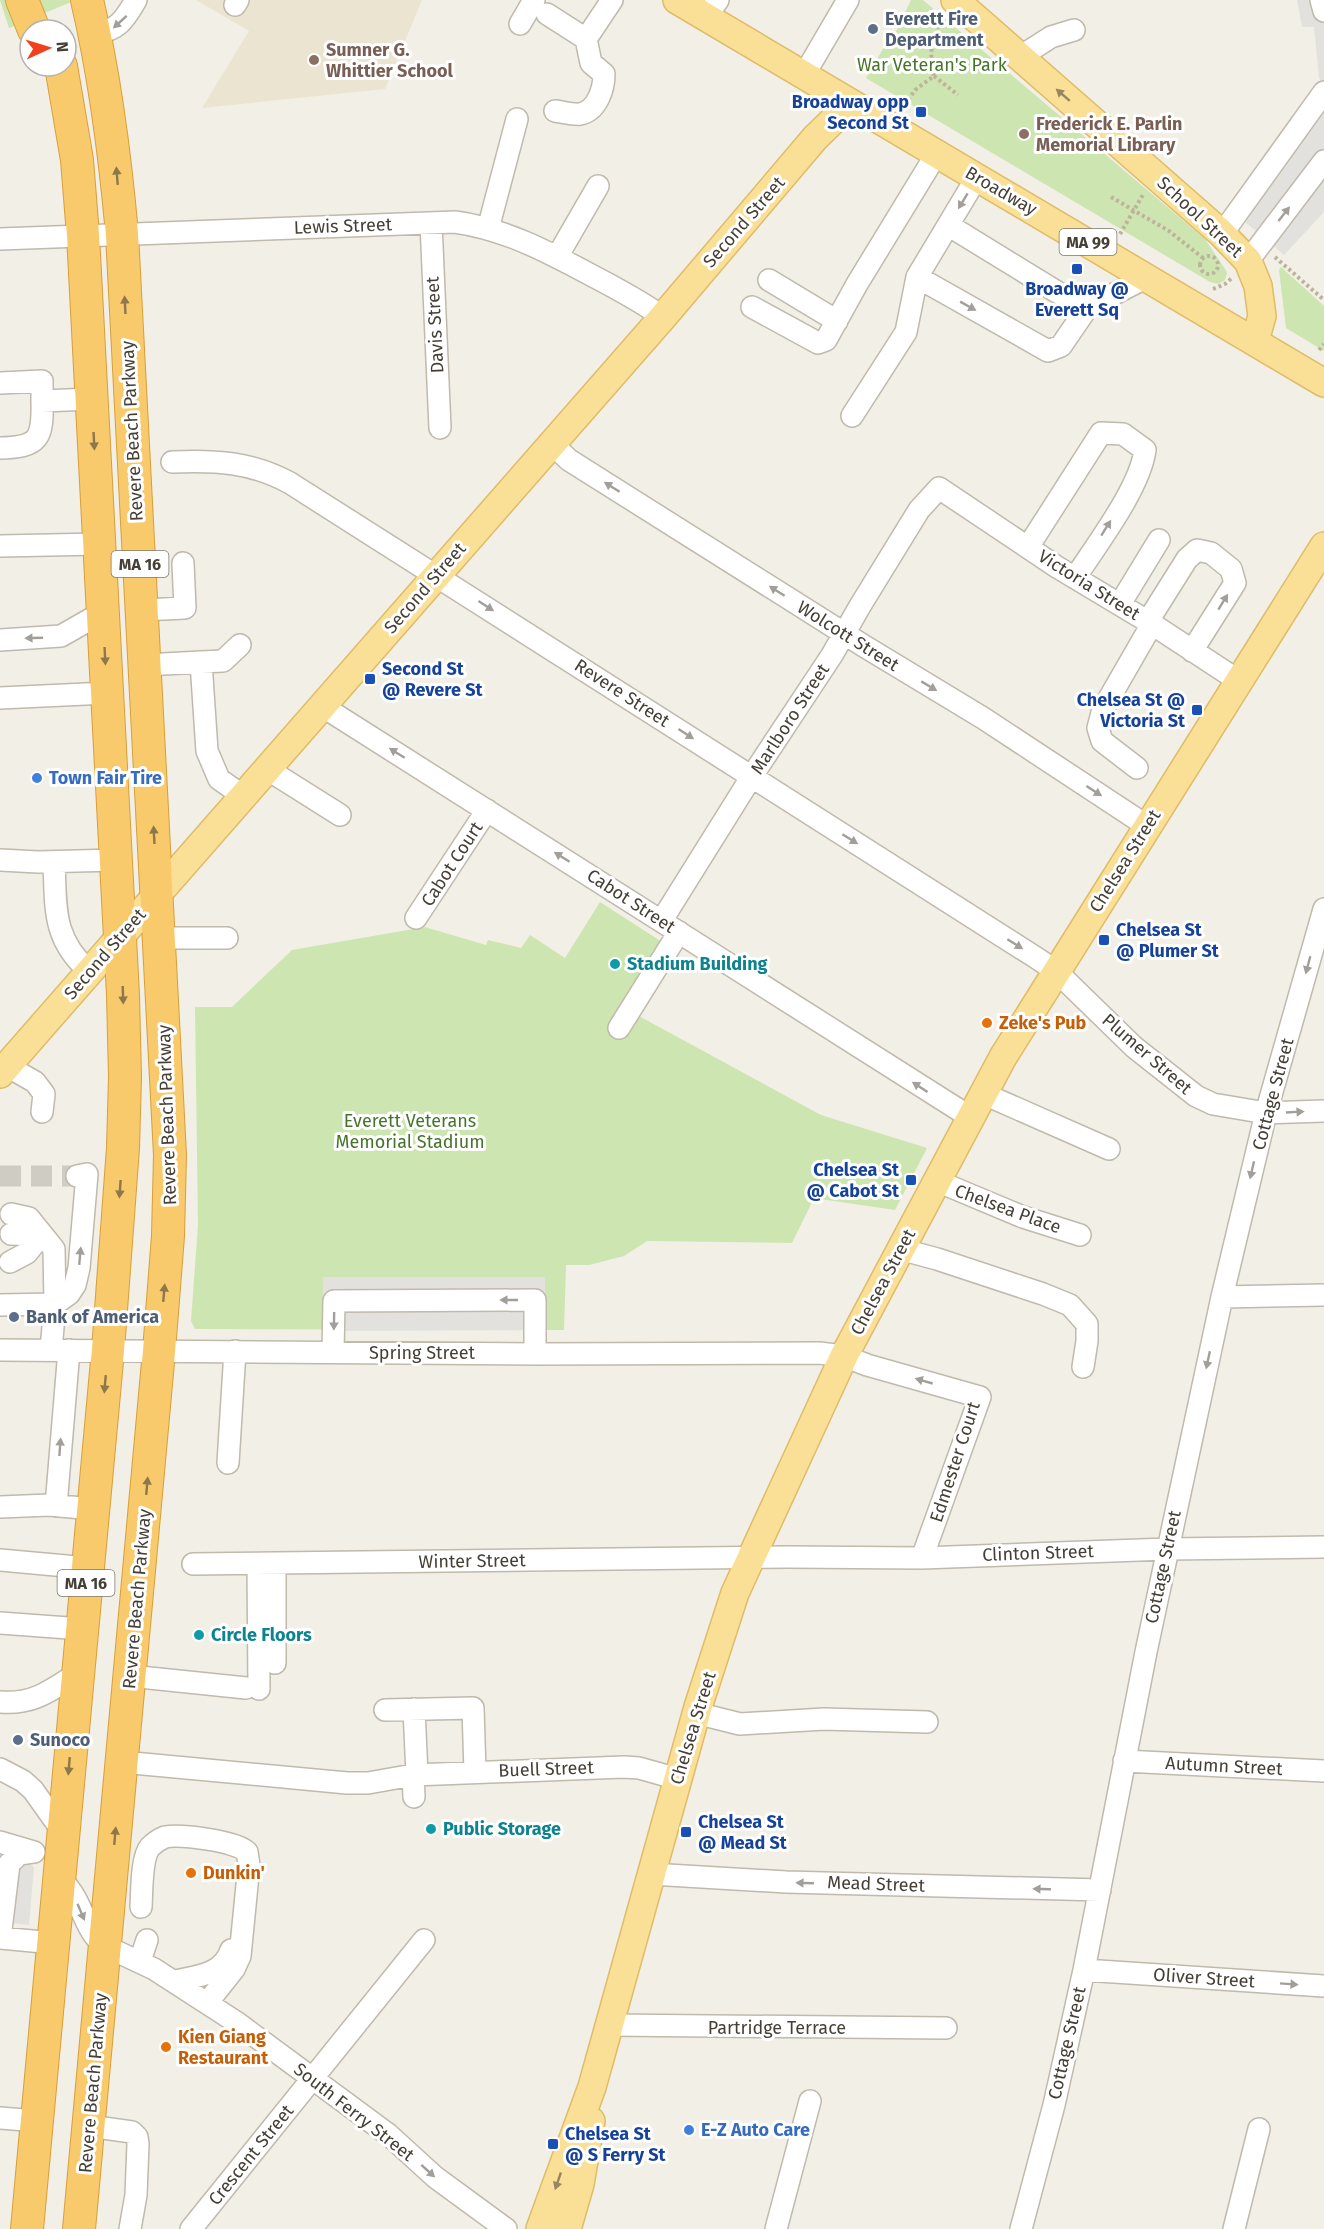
<svg xmlns="http://www.w3.org/2000/svg" width="1324" height="2229" font-family="'Fira Sans',sans-serif">
<style>
.education{fill:#ebe4d0}
.green{fill:#cde5b0}
.parking{fill:#e3e1de}
.lines{fill:none;stroke-linecap:round;stroke-linejoin:round}
.minor-tunnel{stroke:#cfccc3;stroke-width:21;stroke-dasharray:21 10;stroke-linecap:butt}
.minor-casing{stroke:#c0b9ac;stroke-width:24}
.major-casing{stroke:#dfbc67;stroke-width:30}
.highway-casing{stroke:#d79f3b;stroke-width:34}
.path{stroke:#bfb29b;stroke-width:4;stroke-dasharray:3 3;stroke-linecap:butt}
.minor{stroke:#fff;stroke-width:21}
.major{stroke:#fadf97;stroke-width:27}
.highway{stroke:#f8ca6b;stroke-width:32}
.oneway{fill:#a29f9a}
.oneway2{fill:#968762}
.oneway3{fill:#8d774b}
.service-dot{fill:#5c6f8a;stroke:#fff;stroke-width:2}
.education-dot{fill:#8d6e63;stroke:#fff;stroke-width:2}
.transit-dot{fill:#1a4fb4;stroke:#fff;stroke-width:2}
.shop-dot{fill:#3f7fe0;stroke:#fff;stroke-width:2}
.culture-dot{fill:#0f9aa8;stroke:#fff;stroke-width:2}
.food-dot{fill:#e8710a;stroke:#fff;stroke-width:2}
.labels{text-anchor:middle;stroke-width:6;stroke-linejoin:round;paint-order:stroke}
.shield{fill:#fff;stroke:#7d7972;stroke-width:1.5}
.shield-label{font-size:16px;font-weight:bold;fill:#453f36}
.service-label{font-size:18px;font-weight:bold;fill:#4e5e75;stroke:#fff;text-anchor:start}
.education-label{font-size:18px;font-weight:bold;fill:#785e54;stroke:#fff;text-anchor:start}
.park-label{font-size:18px;fill:#46742b;stroke:#fff}
.transit-label{font-size:18px;font-weight:bold;fill:#164399;stroke:#fff;text-anchor:start}
.street-label{font-size:18px;fill:#453f36;stroke:#fff}
.shop-label{font-size:18px;font-weight:bold;fill:#366cbe;stroke:#fff;text-anchor:start}
.culture-label{font-size:18px;font-weight:bold;fill:#0d838f;stroke:#fff;text-anchor:start}
.food-label{font-size:18px;font-weight:bold;fill:#c56008;stroke:#fff;text-anchor:start}
</style>
<rect width="100%" height="100%" fill="#f2efe6"/>
<!-- education -->
<path class="education" d="M196 0H422L385 89 202 108 249 31Z"/>
<!-- green -->
<path class="green" d="M0 0H76L9 28Z
M911 0H923L1205 239 1225 269 1227 273 1225 280 1218 284 1210 282 866 78 887 42 892 40Z
M1281 267 1324 306V351L1286 328 1279 270Z
M600 902 676 951 637 1015 821 1115 927 1148 895 1210 814 1198 792 1243 647 1241 624 1256 589 1265H566L564 1330 195 1329 191 1321 198 1225 195 1007H232L292 950 425 927 486 945 488 940 521 948 530 935 565 958Z"/>
<!-- parking -->
<path class="parking" d="M1297 0H1324V85L1319 78 1314 27H1302Z
M1324 107V212L1284 255 1244 221Z
M323 1277H545V1330L322 1331Z
M0 1843 34 1867 29 1925 0 1922Z"/>
<g class="lines">
<!-- minor-tunnel -->
<path class="minor-tunnel" d="M0 1176H77"/>
<defs>
<path id="minor" d="M1321 0 1324 11
M235 5 238 0
M547 14 586 39
M706 17 718 0
M520 24 534 0
M94 31C117 34 126 17 136 0
M1020 57 1051 37 1074 30
M804 75 848 0
M555 111C563 112 573 115 580 114 597 111 604 89 604 74L591 63 586 39 612 0
M431 223 440 428
M948 225 1057 292 1087 308
M488 229 517 119
M1222 234 1324 92
M0 239 455 222C505 229 548 252 591 275 616 288 640 301 663 317
M557 257 598 186
M1248 261 1324 161
M917 277 1048 351 1061 346 1087 308 1147 277
M769 280 837 321
M752 307 818 343 826 340 857 284 937 153
M0 383 42 381V401L92 399
M852 416 906 332 917 277 977 177
M552 444 569 460 864 646 983 718 1147 826
M0 448C39 447 43 439 42 401
M172 462C215 460 252 462 290 483L1035 957 1056 971 1134 1047 1196 1096 1213 1104 1266 1113 1324 1111
M0 546 99 544
M1028 547 1101 433 1123 434 1145 450C1140 488 1097 544 1075 578
M1120 604 1159 540
M142 610 185 608 183 563
M1148 621 1187 559 1197 550 1211 553 1231 569 1235 583 1192 651
M0 640 61 636 103 612
M240 645 223 661 201 662 207 751 219 779 243 796
M145 665 201 662
M0 698 107 693
M322 706 970 1117
M1137 768 1102 741 1098 728 1103 709 1152 624
M267 769 340 815
M0 860 38 862 116 860
M54 862C56 907 52 939 89 971
M416 918 487 810
M662 920 752 776 832 655 860 606 919 510 939 488 1057 567 1152 624 1239 681
M160 938H227
M619 1028 679 932
M7 1066 35 1082 44 1094 42 1112
M984 1094 1109 1149
M937 1181 1023 1217 1080 1235
M11 1214 29 1218 54 1249 55 1304 51 1350
M11 1234 41 1235
M900 1249 937 1259 1043 1294 1070 1305 1087 1324V1341L1083 1367
M10 1262 27 1253 41 1235
M1222 1297 1324 1295
M0 1305 55 1304 69 1294 75 1285 79 1268 87 1174 77 1176
M0 1350 535 1354 819 1353 844 1356 867 1365 980 1397 922 1558
M333 1352 334 1301 535 1300V1354
M228 1463 235 1351
M56 1506 69 1350
M0 1507 49 1505 93 1509
M0 1560 88 1568
M193 1564 787 1557 922 1558 1167 1549 1324 1547
M258 1564 259 1689
M275 1564V1663
M0 1623 82 1629
M130 1676 246 1688
M0 1702C34 1705 51 1690 78 1673
M414 1709 417 1775
M385 1710 473 1708 475 1772
M696 1713 740 1724 824 1719 927 1722
M1124 1761 1324 1771
M122 1762 347 1783H368L413 1775 414 1797
M0 1769 23 1781 33 1790 63 1832
M413 1775 624 1767 639 1768 678 1779
M0 1842 34 1852
M651 1874 786 1882 1100 1890
M59 1876C64 1882 70 1889 74 1896 85 1915 88 1933 105 1946L154 1969 236 2022 389 2135 435 2177 506 2229
M141 1907C142 1892 141 1858 150 1847 154 1843 160 1839 165 1837 180 1834 237 1841 247 1852L249 1865 240 1956 234 1969 207 2003
M0 1938 9 1864 19 1854 33 1852
M0 1938 53 1943
M140 1961 147 1940
M1084 1970 1324 1986
M175 1981C197 1976 223 1975 231 1950
M609 2025 946 2028
M0 2118 37 2121
M89 2126 132 2132 137 2137 138 2144 136 2195 130 2229
M191 2229 424 1940
M776 2229 810 2101
M1021 2229 1054 2105 1084 1970 1146 1652 1222 1297 1266 1113 1324 909
M1234 2229 1259 2129"/>
<path id="major" d="M677 0 1324 383
M955 0 1222 234 1248 261 1258 286 1262 316 1255 341
M0 1074 663 317 815 138 850 104
M540 2229 592 2087 698 1707 735 1593 844 1356 1003 1057 1324 546
M567 2229 580 2184 591 2121"/>
<path id="highway" d="M22 0 34 30
M27 2229 108 1350 123 1148 125 1077 123 995 83 235 77 160 61 66
M79 2229 159 1351 168 1236 170 1155 122 234C115 155 105 77 87 0"/>
</defs>
<!-- minor casing -->
<use href="#minor" class="minor-casing"/>
<!-- major casing -->
<use href="#major" class="major-casing"/>
<!-- highway casing -->
<use href="#highway" class="highway-casing"/>
<!-- path -->
<path class="path" d="M934 76 958 95
M905 105 915 90 934 76C929 55 931 38 942 19
M1111 197 1169 231 1203 258
M1120 234 1144 193
M1200 265a9 9 0 1 1 18 0a9 9 0 1 1-18 0Z
M1275 257 1324 300
M1213 289 1225 284 1232 278
M1319 350 1324 344"/>
<!-- minor -->
<use href="#minor" class="minor"/>
<!-- major -->
<use href="#major" class="major"/>
<!-- highway -->
<use href="#highway" class="highway"/>
</g>
<!-- one-way arrows -->
<defs><path id="oneway-solid" d="M-6-.8H1V-3.2L6.5 0L1 3.2V.8H-6Z" transform="scale(1.5)"/></defs>
<g class="oneway">
<use href="#oneway-solid" transform="translate(120 22) rotate(138)"/>
<use href="#oneway-solid" transform="translate(963 201) rotate(121)"/>
<use href="#oneway-solid" transform="translate(1284 214) rotate(-52)"/>
<use href="#oneway-solid" transform="translate(968 306) rotate(29)"/>
<use href="#oneway-solid" transform="translate(612 487) rotate(-148)"/>
<use href="#oneway-solid" transform="translate(1106 528) rotate(-58)"/>
<use href="#oneway-solid" transform="translate(777 591) rotate(-148)"/>
<use href="#oneway-solid" transform="translate(1223 602) rotate(-59)"/>
<use href="#oneway-solid" transform="translate(486 606) rotate(33)"/>
<use href="#oneway-solid" transform="translate(34 638) rotate(178)"/>
<use href="#oneway-solid" transform="translate(929 686) rotate(31)"/>
<use href="#oneway-solid" transform="translate(686 734) rotate(33)"/>
<use href="#oneway-solid" transform="translate(397 753) rotate(-148)"/>
<use href="#oneway-solid" transform="translate(1094 791) rotate(33)"/>
<use href="#oneway-solid" transform="translate(850 839) rotate(32)"/>
<use href="#oneway-solid" transform="translate(562 857) rotate(-148)"/>
<use href="#oneway-solid" transform="translate(1015 944) rotate(32)"/>
<use href="#oneway-solid" transform="translate(1308 965) rotate(105)"/>
<use href="#oneway-solid" transform="translate(920 1087) rotate(-147)"/>
<use href="#oneway-solid" transform="translate(1295 1112) rotate(-3)"/>
<use href="#oneway-solid" transform="translate(1252 1170) rotate(103)"/>
<use href="#oneway-solid" transform="translate(80 1256) rotate(-85)"/>
<use href="#oneway-solid" transform="translate(509 1300) rotate(180)"/>
<use href="#oneway-solid" transform="translate(334 1321) rotate(91)"/>
<use href="#oneway-solid" transform="translate(1208 1360) rotate(102)"/>
<use href="#oneway-solid" transform="translate(924 1381) rotate(-164)"/>
<use href="#oneway-solid" transform="translate(60 1447) rotate(-86)"/>
<use href="#oneway-solid" transform="translate(805 1883) rotate(-178)"/>
<use href="#oneway-solid" transform="translate(1042 1889) rotate(-178)"/>
<use href="#oneway-solid" transform="translate(81 1912) rotate(67)"/>
<use href="#oneway-solid" transform="translate(1289 1984) rotate(4)"/>
<use href="#oneway-solid" transform="translate(428 2171) rotate(42)"/>
</g>
<g class="oneway2">
<use href="#oneway-solid" transform="translate(1063 95) rotate(-139)"/>
<use href="#oneway-solid" transform="translate(558 2181) rotate(109)"/>
</g>
<g class="oneway3">
<use href="#oneway-solid" transform="translate(117 176) rotate(-95)"/>
<use href="#oneway-solid" transform="translate(125 305) rotate(-93)"/>
<use href="#oneway-solid" transform="translate(94 441) rotate(87)"/>
<use href="#oneway-solid" transform="translate(105 656) rotate(87)"/>
<use href="#oneway-solid" transform="translate(154 835) rotate(-93)"/>
<use href="#oneway-solid" transform="translate(123 995) rotate(88)"/>
<use href="#oneway-solid" transform="translate(120 1189) rotate(94)"/>
<use href="#oneway-solid" transform="translate(164 1293) rotate(-85)"/>
<use href="#oneway-solid" transform="translate(105 1384) rotate(95)"/>
<use href="#oneway-solid" transform="translate(147 1486) rotate(-85)"/>
<use href="#oneway-solid" transform="translate(69 1766) rotate(95)"/>
<use href="#oneway-solid" transform="translate(115 1836) rotate(-85)"/>
</g>
<!-- markers -->
<g class="service-dot">
<circle cx="873" cy="29" r="6"/>
<circle cx="14" cy="1317" r="6"/>
<circle cx="18" cy="1740" r="6"/>
</g>
<g class="education-dot">
<circle cx="314" cy="60" r="6"/>
<circle cx="1024" cy="134" r="6"/>
</g>
<g class="transit-dot">
<rect x="915" y="106" width="12" height="12" rx="3"/>
<rect x="1071" y="263" width="12" height="12" rx="3"/>
<rect x="364" y="673" width="12" height="12" rx="3"/>
<rect x="1191" y="704" width="12" height="12" rx="3"/>
<rect x="1098" y="934" width="12" height="12" rx="3"/>
<rect x="905" y="1174" width="12" height="12" rx="3"/>
<rect x="680" y="1826" width="12" height="12" rx="3"/>
<rect x="547" y="2138" width="12" height="12" rx="3"/>
</g>
<g class="shop-dot">
<circle cx="37" cy="778" r="6"/>
<circle cx="689" cy="2130" r="6"/>
</g>
<g class="culture-dot">
<circle cx="615" cy="964" r="6"/>
<circle cx="199" cy="1635" r="6"/>
<circle cx="431" cy="1829" r="6"/>
</g>
<g class="food-dot">
<circle cx="987" cy="1023" r="6"/>
<circle cx="191" cy="1873" r="6"/>
<circle cx="166" cy="2047" r="6"/>
</g>
<g class="labels">
<!-- shield labels -->
<g class="shield">
<rect x="1059.5" y="229" width="57" height="26" rx="4.5"/>
<rect x="111.5" y="551" width="57" height="26" rx="4.5"/>
<rect x="57.5" y="1570" width="57" height="26" rx="4.5"/>
</g>
<g class="shield-label">
<text x="1088" y="248">MA 99</text>
<text x="140" y="570">MA 16</text>
<text x="86" y="1589">MA 16</text>
</g>
<!-- service labels -->
<g class="service-label">
<text x="885" y="25">Everett Fire<tspan x="885" dy="21">Department</tspan></text>
<text x="26" y="1323">Bank of America</text>
<text x="30" y="1746">Sunoco</text>
</g>
<!-- education labels -->
<g class="education-label">
<text x="326" y="56">Sumner G.<tspan x="326" dy="21">Whittier School</tspan></text>
<text x="1036" y="130">Frederick E. Parlin<tspan x="1036" dy="21">Memorial Library</tspan></text>
</g>
<!-- park labels -->
<g class="park-label">
<text x="932" y="71">War Veteran's Park</text>
<text x="410" y="1127">Everett Veterans<tspan x="410" dy="21">Memorial Stadium</tspan></text>
</g>
<!-- transit labels -->
<g class="transit-label">
<text x="909" y="108" text-anchor="end">Broadway opp<tspan x="909" dy="21">Second St</tspan></text>
<text x="1077" y="295" text-anchor="middle">Broadway @<tspan x="1077" dy="21">Everett Sq</tspan></text>
<text x="382" y="675">Second St<tspan x="382" dy="21">@ Revere St</tspan></text>
<text x="1185" y="706" text-anchor="end">Chelsea St @<tspan x="1185" dy="21">Victoria St</tspan></text>
<text x="1116" y="936">Chelsea St<tspan x="1116" dy="21">@ Plumer St</tspan></text>
<text x="899" y="1176" text-anchor="end">Chelsea St<tspan x="899" dy="21">@ Cabot St</tspan></text>
<text x="698" y="1828">Chelsea St<tspan x="698" dy="21">@ Mead St</tspan></text>
<text x="565" y="2140">Chelsea St<tspan x="565" dy="21">@ S Ferry St</tspan></text>
</g>
<!-- street labels -->
<g class="street-label">
<text transform="translate(1001 191) rotate(30)" y="6">Broadway</text>
<text transform="translate(1200 217) rotate(43)" y="6">School Street</text>
<text transform="translate(744 222) rotate(-49)" y="6">Second Street</text>
<text transform="translate(343 226) rotate(-2)" y="6">Lewis Street</text>
<text transform="translate(435 325) rotate(-93)" y="6">Davis Street</text>
<text transform="translate(132 431) rotate(-93)" y="6">Revere Beach Parkway</text>
<text transform="translate(1089 585) rotate(32)" y="6">Victoria Street</text>
<text transform="translate(425 588) rotate(-49)" y="6">Second Street</text>
<text transform="translate(848 636) rotate(32)" y="6">Wolcott Street</text>
<text transform="translate(622 693) rotate(33)" y="6">Revere Street</text>
<text transform="translate(790 719) rotate(-57)" y="6">Marlboro Street</text>
<text transform="translate(1125 861) rotate(-58)" y="6">Chelsea Street</text>
<text transform="translate(452 864) rotate(-57)" y="6">Cabot Court</text>
<text transform="translate(631 901) rotate(33)" y="6">Cabot Street</text>
<text transform="translate(105 954) rotate(-49)" y="6">Second Street</text>
<text transform="translate(1147 1054) rotate(41)" y="6">Plumer Street</text>
<text transform="translate(1273 1094) rotate(-75)" y="6">Cottage Street</text>
<text transform="translate(167 1115) rotate(-92)" y="6">Revere Beach Parkway</text>
<text transform="translate(1008 1209) rotate(20)" y="6">Chelsea Place</text>
<text transform="translate(883 1282) rotate(-62)" y="6">Chelsea Street</text>
<text x="422" y="1359">Spring Street</text>
<text transform="translate(955 1462) rotate(-72)" y="6">Edmester Court</text>
<text transform="translate(1038 1553) rotate(-2)" y="6">Clinton Street</text>
<text transform="translate(472 1561) rotate(-1)" y="6">Winter Street</text>
<text transform="translate(1163 1567) rotate(-78)" y="6">Cottage Street</text>
<text transform="translate(137 1599) rotate(-85)" y="6">Revere Beach Parkway</text>
<text transform="translate(693 1728) rotate(-73)" y="6">Chelsea Street</text>
<text transform="translate(1224 1766) rotate(3)" y="6">Autumn Street</text>
<text transform="translate(546 1769) rotate(-2)" y="6">Buell Street</text>
<text transform="translate(876 1884) rotate(2)" y="6">Mead Street</text>
<text transform="translate(1204 1978) rotate(4)" y="6">Oliver Street</text>
<text x="777" y="2034">Partridge Terrace</text>
<text transform="translate(1067 2043) rotate(-77)" y="6">Cottage Street</text>
<text transform="translate(93 2083) rotate(-85)" y="6">Revere Beach Parkway</text>
<text transform="translate(354 2112) rotate(38)" y="6">South Ferry Street</text>
<text transform="translate(251 2155) rotate(-51)" y="6">Crescent Street</text>
</g>
<!-- shop labels -->
<g class="shop-label">
<text x="49" y="784">Town Fair Tire</text>
<text x="701" y="2136">E-Z Auto Care</text>
</g>
<!-- culture labels -->
<g class="culture-label">
<text x="627" y="970">Stadium Building</text>
<text x="211" y="1641">Circle Floors</text>
<text x="443" y="1835">Public Storage</text>
</g>
<!-- food labels -->
<g class="food-label">
<text x="999" y="1029">Zeke's Pub</text>
<text x="203" y="1879">Dunkin'</text>
<text x="178" y="2043">Kien Giang<tspan x="178" dy="21">Restaurant</tspan></text>
</g>
</g>
<!-- north arrow -->
<g transform="translate(48 48) rotate(86)"><circle r="28" fill="#ffffff" stroke="#b5b2af" stroke-width="1.5"/>
<path d="M0-4.5L10 22L0 15L-10 22Z" fill="#f23f1e"/>
<text y="-9" font-size="16" font-weight="bold" text-anchor="middle" fill="#453f36">N</text>
</g>
</svg>
